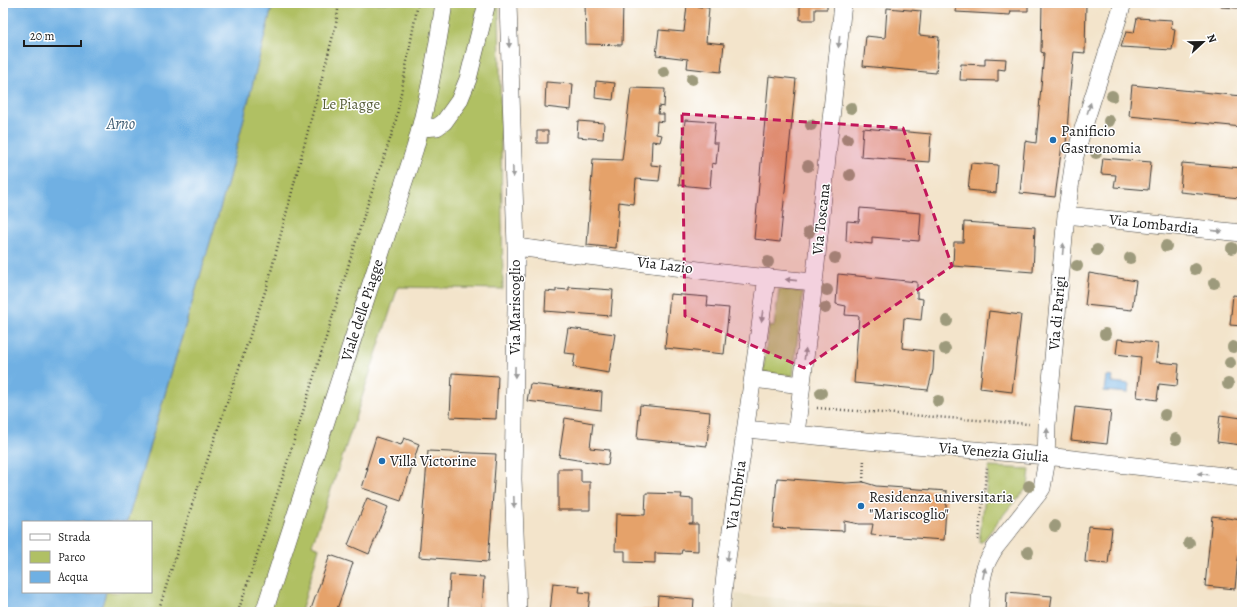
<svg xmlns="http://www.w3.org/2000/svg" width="1245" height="615" font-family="Alegreya,serif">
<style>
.built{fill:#e6daba}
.green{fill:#b0c064;stroke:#666e40}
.water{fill:#6fb0e3;stroke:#466680}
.building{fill:#e5a26a}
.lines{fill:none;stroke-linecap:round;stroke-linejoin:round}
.street-casing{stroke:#3c3a36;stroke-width:18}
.path{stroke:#3c3a36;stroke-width:2.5;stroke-dasharray:1 3;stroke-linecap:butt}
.street{stroke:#fff;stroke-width:17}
.tree{fill:#9d9a7b}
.oneway{fill:#999}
.marked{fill:#c2185b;fill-opacity:0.2;stroke:#c2185b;stroke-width:3;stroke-dasharray:8 5;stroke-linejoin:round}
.poi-dot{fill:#1f6fb2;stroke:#fff;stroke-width:1.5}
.labels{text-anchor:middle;stroke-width:3;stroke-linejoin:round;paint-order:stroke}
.park-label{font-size:15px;fill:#575e39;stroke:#fff}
.poi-label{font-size:15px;fill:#1c1c1c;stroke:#fff;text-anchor:start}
.street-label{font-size:15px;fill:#1c1c1c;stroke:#fff}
.water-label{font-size:16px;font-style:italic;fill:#415f76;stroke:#fff}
</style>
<rect width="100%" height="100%" fill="#fff"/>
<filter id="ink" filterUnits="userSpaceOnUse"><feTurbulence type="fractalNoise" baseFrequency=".025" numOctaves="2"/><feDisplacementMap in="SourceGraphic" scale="8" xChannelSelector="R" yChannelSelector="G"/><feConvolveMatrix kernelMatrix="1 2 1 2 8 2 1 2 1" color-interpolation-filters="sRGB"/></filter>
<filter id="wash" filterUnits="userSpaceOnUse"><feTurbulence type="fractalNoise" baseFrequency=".012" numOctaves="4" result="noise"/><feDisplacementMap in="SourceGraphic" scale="16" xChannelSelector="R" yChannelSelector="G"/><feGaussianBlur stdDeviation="0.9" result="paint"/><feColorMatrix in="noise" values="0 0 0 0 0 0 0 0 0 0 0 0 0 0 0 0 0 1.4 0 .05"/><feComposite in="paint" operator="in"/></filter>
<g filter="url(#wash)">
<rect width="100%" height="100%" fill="#f3e4cb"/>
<!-- built -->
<path class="built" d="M735 594 924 612H734Z"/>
<!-- green -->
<path class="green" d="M273 3H499L503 289 398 287 347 443 312 545 319 548 301 612H100L106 592H151V522H127L227 185Z
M779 289 803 292 793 376 763 372 769 325 774 326Z
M989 467 1030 469 1028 487 1009 508 982 542H979Z"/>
<!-- water -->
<path class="water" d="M3 3H273L227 185 127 522H23V592H106L100 612H3Z
M1106 376 1113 377 1112 382 1129 384 1128 393 1104 391Z"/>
<g id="blocks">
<!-- building -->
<path class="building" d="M585 3H623L622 45 586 44Z
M800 3H827V9H815V20H800Z
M957 3H1028V11H1011L1010 15 956 12Z
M1042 3H1086L1085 53 1074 52 1070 89 1066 145H1062L1055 197 1020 193 1025 141 1036 143 1044 53 1041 52Z
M1221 3H1238V8L1221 7Z
M687 5 709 8 706 42 724 44 721 72 687 68 688 59 656 55 659 30 684 32Z
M887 8 921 11 919 35 939 37 936 73 863 66 866 36 885 38Z
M1137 18 1172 20 1171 28 1175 29 1172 50 1121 47 1126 32 1134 33Z
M985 58 1006 59 1005 70 998 69V81L960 80 961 64 985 65Z
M769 76 796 79 780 242 754 239Z
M596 81 615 83 613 100 595 98Z
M546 82 573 84 571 110 545 107Z
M1132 85 1242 96V127L1129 116Z
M631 88 665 89 664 107 659 106 658 114H664V122L657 121 656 134 662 135 660 142 652 141 651 165 661 166 659 181 636 179 634 204 619 202 616 248 587 245 593 159 622 160Z
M685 120 715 122 713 143H718L716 164 712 163 710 188 679 185Z
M578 121 604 123 603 139 577 137Z
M863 128 931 134 929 162 861 157Z
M537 131H548V143H537Z
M1103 158 1151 162 1148 190 1114 187 1116 175 1101 174Z
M971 163 998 165 996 193 968 190Z
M1182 163 1242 168 1240 198 1180 192Z
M860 208 921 213 919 241 872 237V244L846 241 847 221 859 222Z
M964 222 1035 227 1033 272 953 266 954 242H963Z
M1089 273 1136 281 1132 310 1085 305Z
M838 274 917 282V298L923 299 921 320 904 318 902 348 934 352 933 370 928 390 854 383 859 316 845 315 846 306 836 304Z
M569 287 613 290 611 316 545 311 546 291 556 292V289L569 290Z
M670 294 708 297 707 306 729 308 724 354 665 348Z
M1233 295 1242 296V326L1230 325Z
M989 311 1021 315 1012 392 980 388Z
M568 328 615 334 609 373 573 367 575 354 564 353Z
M1118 339 1158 343 1156 362 1179 364 1177 386 1159 384 1157 400 1137 397 1141 357 1116 354Z
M452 373 498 376 496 419 450 417Z
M530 384 602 392 601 410 527 401Z
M640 405 710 412 707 446 637 439Z
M1075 407 1111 411 1107 444 1071 440Z
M1220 415 1242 418V445L1217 442Z
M565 418 593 423 590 448 610 450 608 465 559 457Z
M376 437 401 445 404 438 419 444 401 501 362 488 368 468 366 469Z
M428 451 496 454 488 562 419 557Z
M558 469H581V482H590V510H558Z
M777 478 846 483 863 482 876 486 947 491 944 540 871 535 873 524H859L844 521V531L773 528Z
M646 493 682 494 681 498 693 499V523H689V524H698V551L682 550 681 554 655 553V563L625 562V551H615L616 514 645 515Z
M367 498 388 507 369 554 348 545Z
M1212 516 1242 520 1235 589 1205 586Z
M1088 526 1112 528 1108 564 1085 562Z
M330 555 353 563 336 612H310Z
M450 575 484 577 482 610 448 608Z
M553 583 580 586 579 592 590 593 588 612H550Z
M1007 592 1052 596 1050 612H1006Z
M658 596 694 599 693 612H628V609L657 610Z"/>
</g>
</g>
<g filter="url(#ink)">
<use href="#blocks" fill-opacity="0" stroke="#3c3a36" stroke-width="1"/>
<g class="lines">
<defs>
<path id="street" d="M508 3 516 247V309L513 479 518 612
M420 128 437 127 444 122 459 101 468 79 487 3
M1066 215 1242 233
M516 247 739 275 814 282
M753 379 802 385
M746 429 866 441 1046 456 1242 478
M796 434 815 274 843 3
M264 612 415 148C428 101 437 51 444 3
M721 612 726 566 767 277
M979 612C981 597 980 579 986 565 988 559 992 553 995 548L1038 494 1042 488 1046 465 1047 425 1066 215 1074 160 1081 135 1123 3"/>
</defs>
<!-- street casing -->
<use href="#street" class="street-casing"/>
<!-- path -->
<path class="path" d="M817 408 1029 424
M863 482 864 458
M978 540 987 468
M158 612 191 508 268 283 336 24 339 3
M238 612 282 479 366 209 395 125 418 3"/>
<!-- street -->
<use href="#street" class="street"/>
</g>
<!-- trees -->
<g class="tree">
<circle cx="664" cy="72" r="6"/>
<circle cx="692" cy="79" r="6"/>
<circle cx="1112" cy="96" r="6"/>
<circle cx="851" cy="108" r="6"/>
<circle cx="1109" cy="121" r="6"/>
<circle cx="811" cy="125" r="6"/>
<circle cx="847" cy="139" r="6"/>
<circle cx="1096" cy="153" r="6"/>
<circle cx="808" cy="166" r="6"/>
<circle cx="850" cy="175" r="6"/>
<circle cx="809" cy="232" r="6"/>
<circle cx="1166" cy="246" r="6"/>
<circle cx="1232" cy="248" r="6"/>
<circle cx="1097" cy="250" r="6"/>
<circle cx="835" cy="258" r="6"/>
<circle cx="1130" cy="258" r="6"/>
<circle cx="768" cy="262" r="6"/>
<circle cx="1077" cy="266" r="6"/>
<circle cx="1195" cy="269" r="6"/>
<circle cx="1214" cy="283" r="6"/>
<circle cx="827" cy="290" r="6"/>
<circle cx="825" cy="308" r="6"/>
<circle cx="947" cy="321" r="6"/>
<circle cx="1105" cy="334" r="6"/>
<circle cx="1233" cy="347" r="6"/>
<circle cx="945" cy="349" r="6"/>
<circle cx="1230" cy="363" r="6"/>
<circle cx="1228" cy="384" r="6"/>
<circle cx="821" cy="393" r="6"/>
<circle cx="938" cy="401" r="6"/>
<circle cx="1165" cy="415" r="6"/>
<circle cx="1176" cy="439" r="6"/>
<circle cx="1029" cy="486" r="6"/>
<circle cx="1055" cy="526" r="6"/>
<circle cx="1189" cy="543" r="6"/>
<circle cx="1028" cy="552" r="6"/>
</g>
<!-- one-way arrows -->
<defs><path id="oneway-solid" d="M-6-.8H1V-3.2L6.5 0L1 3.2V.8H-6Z"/></defs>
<g class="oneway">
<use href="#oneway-solid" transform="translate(509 42) rotate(88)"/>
<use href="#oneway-solid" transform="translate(839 42) rotate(96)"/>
<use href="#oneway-solid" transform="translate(1089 108) rotate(-72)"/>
<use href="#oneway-solid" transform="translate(513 172) rotate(88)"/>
<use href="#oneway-solid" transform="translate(1217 231) rotate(6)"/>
<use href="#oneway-solid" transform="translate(1063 249) rotate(-85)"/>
<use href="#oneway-solid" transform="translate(791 280) rotate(-174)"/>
<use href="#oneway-solid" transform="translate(762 316) rotate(98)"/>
<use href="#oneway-solid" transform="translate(805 354) rotate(-83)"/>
<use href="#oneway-solid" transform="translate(515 372) rotate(91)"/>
<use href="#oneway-solid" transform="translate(1047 434) rotate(-88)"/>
<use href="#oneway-solid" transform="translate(1203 474) rotate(-173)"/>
<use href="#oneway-solid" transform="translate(514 502) rotate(88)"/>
<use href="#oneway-solid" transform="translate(728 556) rotate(98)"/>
<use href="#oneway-solid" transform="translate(984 573) rotate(-78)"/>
</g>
</g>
<!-- marked area -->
<path class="marked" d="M682 114 903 128 952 266 804 368 685 316Z"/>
<!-- markers -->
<g class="poi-dot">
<circle cx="1053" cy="140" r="4"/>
<circle cx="382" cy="461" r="4"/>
<circle cx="861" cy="506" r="4"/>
</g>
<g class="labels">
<!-- park labels -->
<g class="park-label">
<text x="351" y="109">Le Piagge</text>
</g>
<!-- poi labels -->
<g class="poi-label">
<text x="1061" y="136">Panificio<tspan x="1061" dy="17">Gastronomia</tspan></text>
<text x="390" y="466">Villa Victorine</text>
<text x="869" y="502">Residenza universitaria<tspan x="869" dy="17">"Mariscoglio"</tspan></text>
</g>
<!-- street labels -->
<g class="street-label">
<text transform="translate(821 219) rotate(-84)" y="5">Via Toscana</text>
<text transform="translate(1154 224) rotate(6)" y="5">Via Lombardia</text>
<text transform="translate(665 265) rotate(7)" y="5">Via Lazio</text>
<text transform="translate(515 307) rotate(-90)" y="5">Via Mariscoglio</text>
<text transform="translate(362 310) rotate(-72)" y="5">Viale delle Piagge</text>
<text transform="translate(1057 313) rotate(-85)" y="5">Via di Parigi</text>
<text transform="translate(994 452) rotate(5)" y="5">Via Venezia Giulia</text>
<text transform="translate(736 495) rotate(-82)" y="5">Via Umbria</text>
</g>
<!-- water labels -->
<g class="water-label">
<text x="121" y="129">Arno</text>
</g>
</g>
<!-- margin -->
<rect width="1245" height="615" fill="none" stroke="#fff" stroke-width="16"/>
<!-- legend -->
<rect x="22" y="521" width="130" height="72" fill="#ffffff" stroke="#a4a4a4"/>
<rect x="30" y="534" width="20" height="6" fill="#ffffff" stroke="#a4a4a4"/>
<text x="58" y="541" font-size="12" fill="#1c1c1c">Strada</text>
<rect x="30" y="551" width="20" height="12" fill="#b0c064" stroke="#a4a4a4"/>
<text x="58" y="561" font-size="12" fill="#1c1c1c">Parco</text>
<rect x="30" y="571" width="20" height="12" fill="#6fb0e3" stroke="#a4a4a4"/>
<text x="58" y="581" font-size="12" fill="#1c1c1c">Acqua</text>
<!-- north arrow -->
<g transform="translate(1203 42) rotate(68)" stroke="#ffffff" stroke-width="3" paint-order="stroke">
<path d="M0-3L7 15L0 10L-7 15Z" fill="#1c1c1c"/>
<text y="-6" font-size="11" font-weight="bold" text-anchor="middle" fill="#1c1c1c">N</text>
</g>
<!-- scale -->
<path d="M24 40v6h57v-6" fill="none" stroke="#1c1c1c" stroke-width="2"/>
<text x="30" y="40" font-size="12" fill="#1c1c1c" stroke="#ffffff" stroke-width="3" paint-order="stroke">20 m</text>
</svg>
